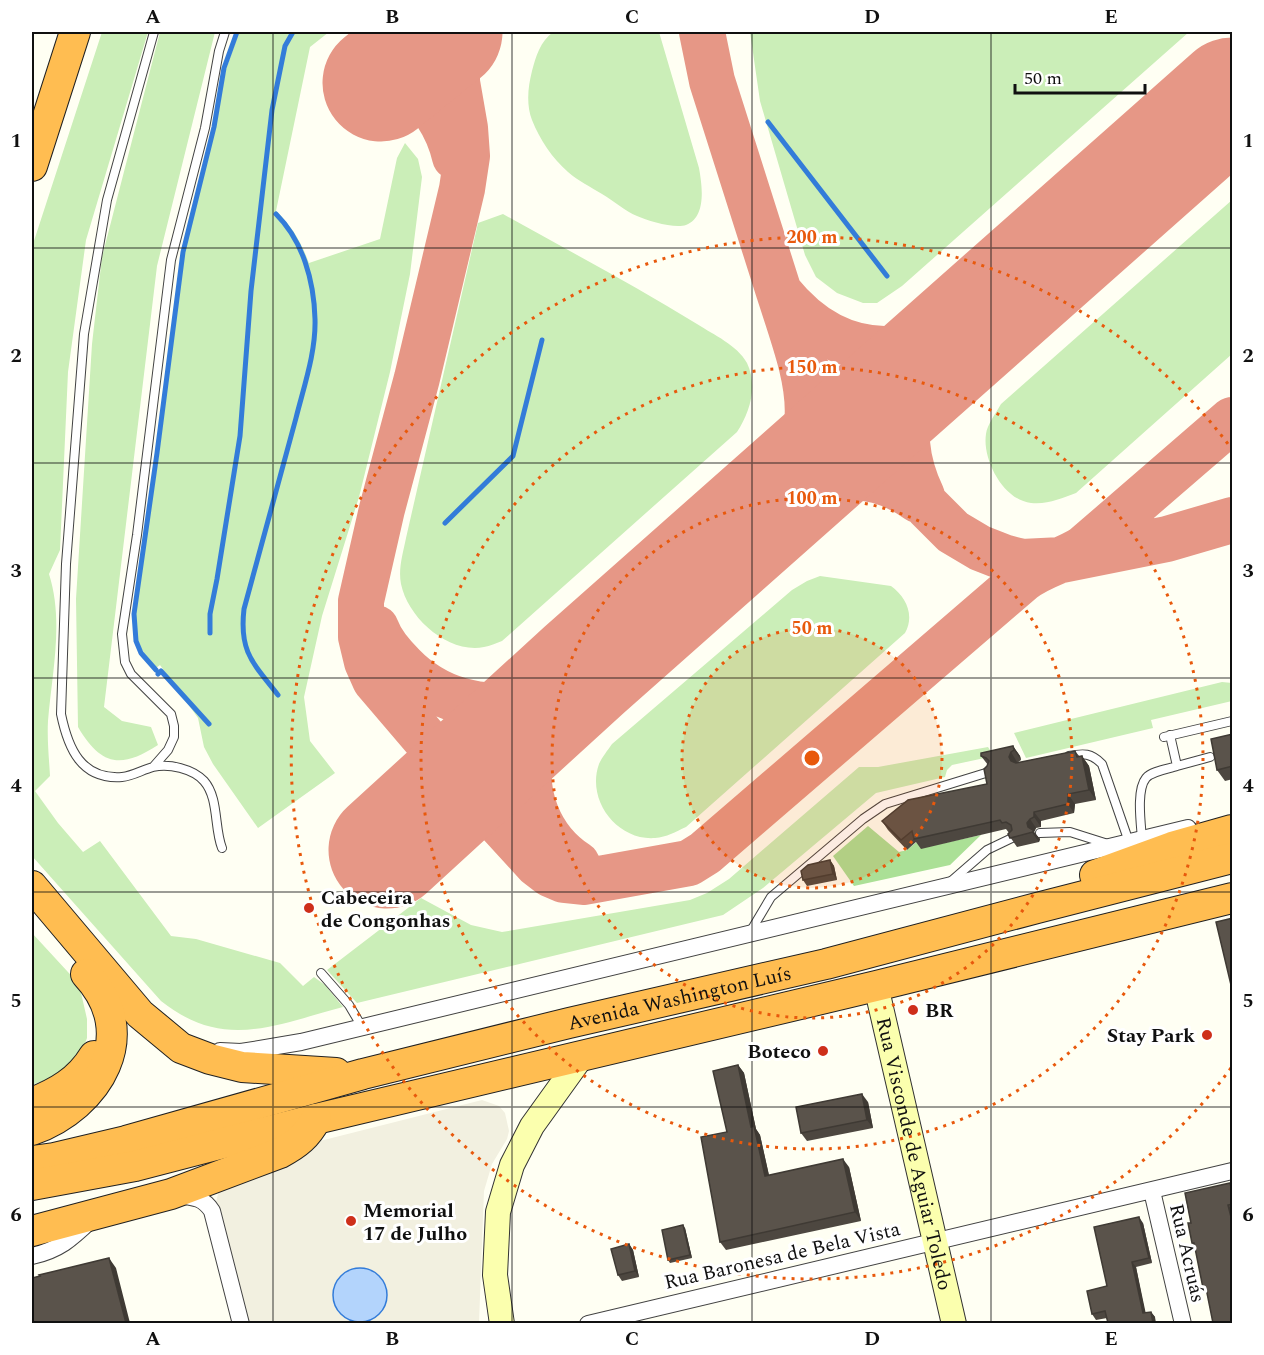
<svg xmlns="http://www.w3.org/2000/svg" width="1264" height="1355" font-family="Spectral,serif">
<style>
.green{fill:#cbeeb8}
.forest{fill:#abe096}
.plaza{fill:#f2f0e0}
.water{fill:#b3d4fc;stroke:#337cd9;stroke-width:1.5}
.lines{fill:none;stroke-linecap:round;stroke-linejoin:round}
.stream{stroke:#337cd9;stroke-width:5}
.taxiway{stroke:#e69786;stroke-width:46}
.runway{stroke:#e69786;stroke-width:117}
.lane-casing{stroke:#434343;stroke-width:10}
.street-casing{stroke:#434343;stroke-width:18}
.secondary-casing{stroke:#323232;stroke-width:26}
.highway-casing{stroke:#212121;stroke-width:32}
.lane{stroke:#fff;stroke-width:8}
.street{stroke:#fff;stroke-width:16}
.secondary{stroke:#fbffae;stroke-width:24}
.highway{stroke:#ffbd51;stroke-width:30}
.wall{fill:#4d4740}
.shaded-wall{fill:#3f3a34}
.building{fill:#5a534b;stroke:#3f3a34;stroke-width:1.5}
.grid{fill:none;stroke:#101010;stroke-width:1.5;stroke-opacity:0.55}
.ring{fill:none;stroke:#e8590c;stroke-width:3;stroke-dasharray:3 6}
.poi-dot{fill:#ce2f1a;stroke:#fff;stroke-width:2}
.labels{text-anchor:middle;stroke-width:6;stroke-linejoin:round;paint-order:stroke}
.poi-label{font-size:20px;font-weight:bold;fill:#101010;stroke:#fff;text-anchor:start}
.street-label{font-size:20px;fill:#101010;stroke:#fff}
.centre{fill:#e8590c;stroke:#fff;stroke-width:3}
.ring-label{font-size:18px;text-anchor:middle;font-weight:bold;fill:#e8590c;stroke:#fff;stroke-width:6;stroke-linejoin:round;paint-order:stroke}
.neatline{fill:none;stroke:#101010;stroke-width:2}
.grid-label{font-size:20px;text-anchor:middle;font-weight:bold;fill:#101010}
</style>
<rect width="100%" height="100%" fill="#fffff3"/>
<!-- green -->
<path class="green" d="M102 32H148L86 240 68 372 60 550 49 574C64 621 52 673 48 721 47 739 49 758 50 776L35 791 58 823 83 852 100 841 171 936 196 939 280 963 303 986 314 977 325 985 343 1007C274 1025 224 1051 161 1001L32 856V247Z
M160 32H215L157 266 104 707 122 721 151 727 158 745C121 769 101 766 78 727L76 599 92 344 102 257Z
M239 32H329L310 47 276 211C292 226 301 242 309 263L380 239 397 158 405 143 418 159 422 177 410 274 390 372 359 497 322 616 304 697 310 741 335 773 258 828 213 764 204 747 198 718 160 665 156 668C139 649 135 639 135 614L159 453 184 252 215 128 226 69Z
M553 32H659L699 168C702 185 707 217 686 225 675 229 648 221 637 216 625 211 614 201 602 194 591 187 578 181 568 172 552 158 540 140 532 120 526 104 528 87 532 71 536 56 540 42 553 32Z
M750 32H1189L902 286 877 303H863L837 293 816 277 805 255 760 101Z
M1232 200V354L1076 493C1062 498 1047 505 1031 503 1003 500 982 459 986 434 987 425 996 413 1001 404Z
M503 214C567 250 634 285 697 324 714 335 737 345 747 363 758 386 750 412 737 432L502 641C496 643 490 646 484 647 448 654 408 618 401 584 398 569 403 553 406 538L478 223Z
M820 576 891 586C906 597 915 615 905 633L686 827C675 832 667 837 655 838 617 841 586 800 599 764 602 757 608 750 612 744L792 590 807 581Z
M1222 682 1232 683V701L1151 720 1153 728 1026 758 1014 733Z
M988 747 994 756 952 765 947 770 945 777 876 793 763 888 723 915 357 1003 327 970 421 898 471 925 502 932 690 900 707 893 729 879 859 767H878Z
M32 933 79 984 87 1019V1038L80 1057 70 1071 32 1085Z"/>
<!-- forest -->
<path class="forest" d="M868 826 899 852 907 850 919 840 921 848 981 835 950 865 854 886 833 856Z"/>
<!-- plaza -->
<path class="plaza" d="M482 1100 499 1106 505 1113 509 1131 507 1139 492 1164 484 1191 479 1323H249L216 1202 219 1190 312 1143Z"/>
<!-- water -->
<path class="water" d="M333 1295a27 27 0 1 1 54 0a27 27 0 1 1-54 0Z"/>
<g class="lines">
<!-- stream -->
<path class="stream" d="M768 122 887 276
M276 214C303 241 314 281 315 319 316 352 304 386 296 418 279 482 261 545 244 609 239 652 253 663 278 695
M445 523 513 456 542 340
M210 633V614L217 579 240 436 251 291 272 110 285 46 293 32
M156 670 141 653 136 641 134 614 157 453 183 252 214 127 224 68 237 32
M158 674 161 671 209 724"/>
<!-- taxiway -->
<path class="taxiway" d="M466 32 457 61V82L465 128 467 156 462 189 417 378 382 509 361 601V637L367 662 375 680 462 782 537 864 550 874 564 880 583 882 689 863 705 853 1022 580C1041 565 1064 561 1084 548L1232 420
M702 32 712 81 779 292
M400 68C424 96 447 120 455 157
M803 367 928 507 953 532 980 548 1003 557 1022 562 1062 560 1167 539 1232 520
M922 496C907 465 899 423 917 391 925 377 935 364 944 352
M777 499C828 476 869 465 918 500
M757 517C833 437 809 385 779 292 809 329 846 352 896 349 919 348 942 339 965 333
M376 628C381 642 392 655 403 666 434 698 482 714 526 701 546 694 565 681 584 670
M553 698C545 715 535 732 531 750 522 794 539 839 577 864"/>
<!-- runway -->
<path class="runway" d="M381 83 444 32
M387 850 584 670 1232 96"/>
<defs>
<path id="lane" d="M154 32 107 200 84 334 66 564 61 714C68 748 81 780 122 777 133 776 142 770 153 767 169 763 193 769 204 781 219 798 214 828 222 848
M1170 735 1177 766 1210 757
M1164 737 1232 721
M1069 756C1084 753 1091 753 1102 764L1129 842
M154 766 168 750 174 737V726L171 714 131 674 125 662 122 634 137 535 171 260 205 128 219 51 225 32
M1040 833 1070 832 1108 844
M1142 839C1141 824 1136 790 1146 778 1152 771 1168 769 1177 766
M949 883 987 850 1012 838
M749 934 771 897 863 819 885 804 989 772
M321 973 349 1005 362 1027"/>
<path id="street" d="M220 1051 241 1052 301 1042 1188 828
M1152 1191 1183 1324
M178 1195C193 1197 203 1197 212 1211L241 1324
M32 1256C59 1250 71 1239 91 1220
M588 1324 1232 1171"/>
<g id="secondary">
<path id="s1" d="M876 986 954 1324"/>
<path d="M502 1324 495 1275 498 1212 512 1165 532 1126 583 1055"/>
</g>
<g id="highway">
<path d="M32 166 75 32"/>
<path d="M1095 875 1172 847 1232 830"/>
<path d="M32 886 140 1014 181 1048 210 1059 242 1067 336 1073"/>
<path d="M32 1103C57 1093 79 1081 94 1056"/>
<path d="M32 1130C99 1106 142 1034 86 974"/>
<path id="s2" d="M32 1161 54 1158 126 1141 363 1074 569 1023 826 964 1037 908 1232 858"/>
<path d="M32 1185 135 1166 316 1119 876 986 1232 898"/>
<path d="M32 1231 171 1194 280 1153C297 1144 307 1136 316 1119"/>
</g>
</defs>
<!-- lane casing -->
<use href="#lane" class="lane-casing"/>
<!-- street casing -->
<use href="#street" class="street-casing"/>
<!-- secondary casing -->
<use href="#secondary" class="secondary-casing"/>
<!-- highway casing -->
<use href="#highway" class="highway-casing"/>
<!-- lane -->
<use href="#lane" class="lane"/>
<!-- street -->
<use href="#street" class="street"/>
<!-- secondary -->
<use href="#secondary" class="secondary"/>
<!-- highway -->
<use href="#highway" class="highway"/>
</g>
<!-- wall -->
<path class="wall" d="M1233 734V779L1225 781 1217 770Z
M1013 746 1020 756 1021 760 1017 763 1075 751 1080 757 1082 756 1089 766 1096 800 1075 804 1074 813 1041 821V827L1036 828 1034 832 1040 839 1039 842 1017 847 1008 834 1010 832 1009 833 1006 829 921 849 916 842 907 850 888 830 882 821 987 784 988 765 981 756Z
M830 860 834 866 837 880 807 886 803 880Z
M738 1065 744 1073 756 1129 760 1135 769 1175 849 1167 861 1221 726 1250 720 1242Z
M868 1102 873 1128 807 1141 801 1133Z
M1230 1183 1233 1187V1323L1203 1288 1195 1248 1192 1243 1191 1223Z
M1143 1223 1152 1263 1136 1267 1145 1313 1151 1312 1155 1317 1107 1318 1096 1320 1092 1314Z
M685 1228 692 1258 670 1263 668 1260Z
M629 1244 633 1250 639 1277 622 1281 618 1275Z"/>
<!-- shaded-wall -->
<path class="shaded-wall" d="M1013 746 1020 756 1021 760 1014 750Z
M1011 752 1017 762 1016 767 1018 771 1009 757Z
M1082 756 1089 766 1096 800 1089 790Z
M1068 794 1075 804 1074 813 1068 804Z
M1034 812 1041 821V827L1034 817Z
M1030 819 1036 828 1034 832 1040 839 1039 842 1028 827 1027 823Z
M830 860 834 866 837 880 833 874Z
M738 1065 744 1073 756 1129 760 1135 771 1185 765 1176 751 1127Z
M862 1094 868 1102 873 1128 867 1120Z
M843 1159 849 1167 861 1221 855 1212Z
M1228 1205 1233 1212V1225Z
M1139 1217 1143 1223 1152 1263 1149 1258Z
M683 1225 685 1228 692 1258 690 1255Z
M629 1244 633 1250 639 1277 635 1271Z
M109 1258 116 1268 130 1323H126Z
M1132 1262 1136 1267 1147 1319 1143 1313Z
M1151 1312 1155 1317 1156 1323H1153Z"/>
<!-- building -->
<path class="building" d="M1233 734V766L1217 770 1211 739Z
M1013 746 1014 750 1011 752 1009 757 1011 761 1016 763 1075 751 1077 757 1082 756 1089 790 1068 794V804L1034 812V817L1030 819 1027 823 1028 827 1033 830V832L1010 838 1008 834 1012 830 1011 825 1006 822 1002 823 1000 820 914 839 912 831 901 840 882 821 908 800 987 784 984 769 987 766 989 761 986 758 981 756V753Z
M830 860 833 874 803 880 801 871 808 865Z
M1233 918V985H1231L1216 922Z
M738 1065 751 1127 754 1126 765 1176 843 1159 855 1212 720 1242 701 1137 727 1132 713 1071Z
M862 1094 867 1120 801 1133 796 1107Z
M1230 1183 1233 1195V1204L1228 1205 1233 1225V1323H1213L1206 1288H1203L1194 1243H1192L1188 1223H1191L1185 1193Z
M1139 1217 1149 1258 1132 1262 1143 1313 1151 1312 1153 1323H1108L1105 1311 1092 1314 1087 1291 1107 1286 1094 1227Z
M683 1225 690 1255 668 1260 662 1230Z
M629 1244 635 1271 618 1275 611 1249Z
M109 1258 126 1323H32V1278L40 1276 39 1275Z"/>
<!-- grid -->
<path class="grid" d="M273 32V1324M512 32V1324M752 32V1324M991 32V1324M32 248H1232M32 463H1232M32 678H1232M32 892H1232M32 1107H1232"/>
<!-- distance rings -->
<circle cx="812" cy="758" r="130" fill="#e8590c" fill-opacity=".12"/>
<g class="ring">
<circle cx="812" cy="758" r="130"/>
<circle cx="812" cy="758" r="260"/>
<circle cx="812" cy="758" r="391"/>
<path d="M1231 1068A521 521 0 1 1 1231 448"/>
</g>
<!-- markers -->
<g class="poi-dot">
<circle cx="309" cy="908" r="6"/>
<circle cx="913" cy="1010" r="6"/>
<circle cx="1207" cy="1035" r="6"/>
<circle cx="823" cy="1051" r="6"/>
<circle cx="351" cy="1221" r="6"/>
</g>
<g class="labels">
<!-- poi labels -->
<g class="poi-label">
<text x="321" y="904">Cabeceira<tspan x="321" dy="23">de Congonhas</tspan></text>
<text x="925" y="1017">BR</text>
<text x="1195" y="1042" text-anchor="end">Stay Park</text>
<text x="811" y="1058" text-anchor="end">Boteco</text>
<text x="363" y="1217">Memorial<tspan x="363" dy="23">17 de Julho</tspan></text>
</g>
<!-- street labels -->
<g class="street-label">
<text dy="7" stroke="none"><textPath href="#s2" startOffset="668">Avenida Washington Luís</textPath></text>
<text dy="7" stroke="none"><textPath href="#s1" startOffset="172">Rua Visconde de Aguiar Toledo</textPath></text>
<text transform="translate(1188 1253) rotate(77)" y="7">Rua Acruás</text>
<text transform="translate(782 1255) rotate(-13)" y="7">Rua Baronesa de Bela Vista</text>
</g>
</g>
<circle cx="812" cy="758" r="9" class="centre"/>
<g class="ring-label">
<text x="812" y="243">200 m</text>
<text x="812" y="373">150 m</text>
<text x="812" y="504">100 m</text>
<text x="812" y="634">50 m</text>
</g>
<!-- border -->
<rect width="1264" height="1355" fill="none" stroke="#ffffff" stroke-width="66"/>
<!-- scale -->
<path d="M1015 84v9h130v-9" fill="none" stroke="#101010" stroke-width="3"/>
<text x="1024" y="84" font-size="18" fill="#101010" stroke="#ffffff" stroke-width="4.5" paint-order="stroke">50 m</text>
<rect x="33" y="33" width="1198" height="1289" class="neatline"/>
<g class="grid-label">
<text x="153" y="23">A</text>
<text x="392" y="23">B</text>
<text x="632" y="23">C</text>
<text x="872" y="23">D</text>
<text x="1111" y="23">E</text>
<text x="16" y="147">1</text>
<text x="1248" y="147">1</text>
<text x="16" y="362">2</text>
<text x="1248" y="362">2</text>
<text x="16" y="577">3</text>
<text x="1248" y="577">3</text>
<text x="16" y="792">4</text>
<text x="1248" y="792">4</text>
<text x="16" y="1007">5</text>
<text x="1248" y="1007">5</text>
<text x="16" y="1221">6</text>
<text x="1248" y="1221">6</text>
<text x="153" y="1345">A</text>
<text x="392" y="1345">B</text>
<text x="632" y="1345">C</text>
<text x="872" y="1345">D</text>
<text x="1111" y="1345">E</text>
</g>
</svg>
